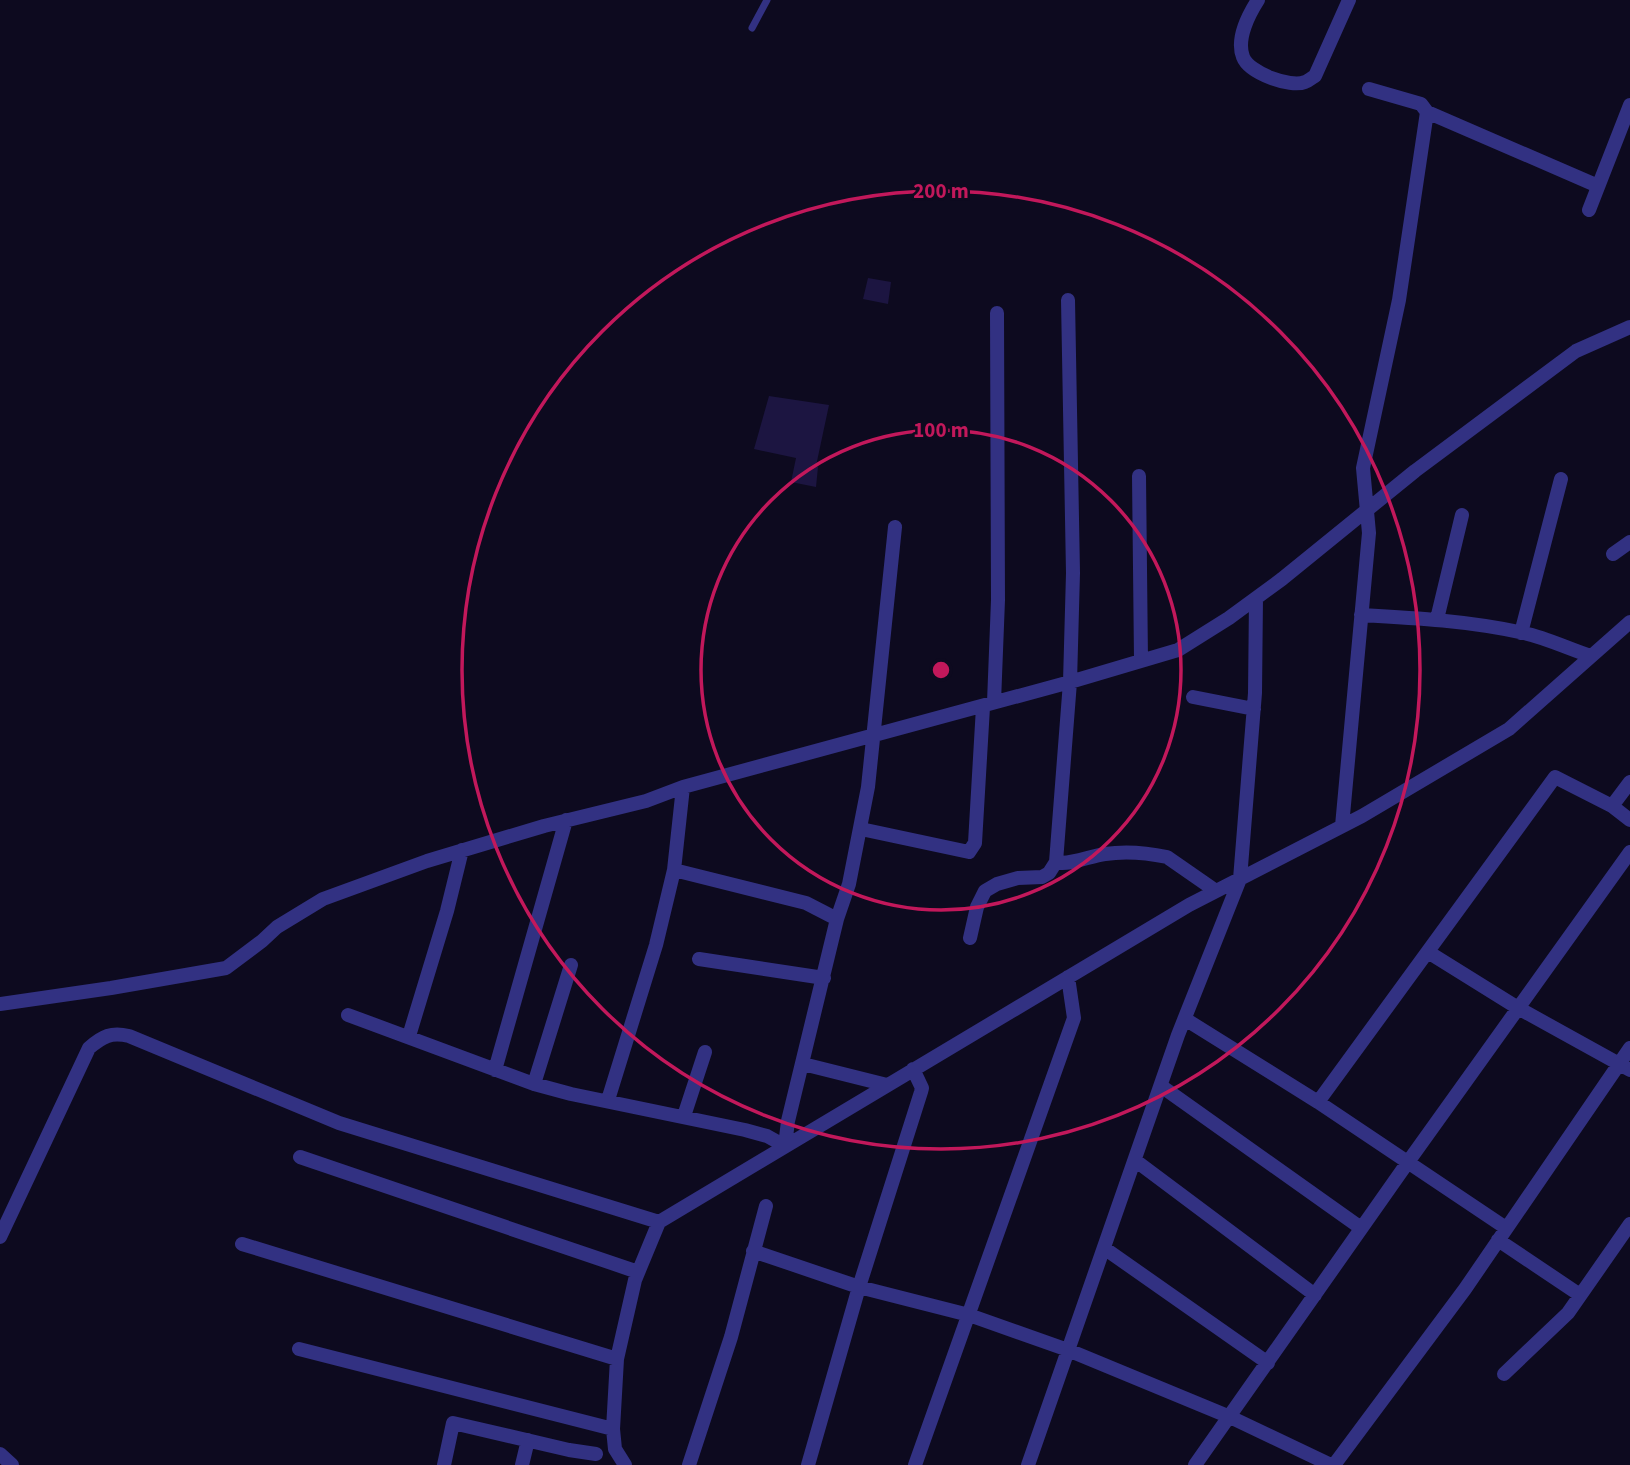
<svg xmlns="http://www.w3.org/2000/svg" width="1630" height="1465" font-family="'Source Sans 3',sans-serif">
<style>
.building{fill:#1c1541}
.lines{fill:none;stroke-linecap:round;stroke-linejoin:round}
.lane{stroke:#323182;stroke-width:7}
.street{stroke:#323182;stroke-width:14}
.ring{fill:none;stroke:#c2185b;stroke-width:3.5}
.centre{fill:#c2185b;stroke:#0d0a1f;stroke-width:3.5}
.ring-label{font-size:21px;text-anchor:middle;font-weight:bold;fill:#c2185b;stroke:#0d0a1f;stroke-width:5;stroke-linejoin:round;paint-order:stroke}
</style>
<rect width="100%" height="100%" fill="#0d0a1f"/>
<!-- building -->
<path class="building" d="M868 278 891 282 888 304 863 299Z
M769 396 829 405 816 466 818 467 816 487 791 482 796 458 754 449Z"/>
<g class="lines">
<!-- lane -->
<path class="lane" d="M752 28 767 0"/>
<!-- street -->
<path class="street" d="M1258 0C1249 14 1236 39 1243 57 1249 73 1290 88 1305 82 1309 81 1311 78 1315 76L1349 0
M1427 112 1598 186
M1589 210 1630 105
M1139 476 1141 660
M1613 554 1630 542
M1361 615C1416 618 1470 621 1524 633 1547 638 1569 649 1591 656
M1437 619 1462 515
M1521 633 1561 479
M1193 697 1254 709
M994 702 998 600 997 313
M1612 806 1630 782
M1342 826 1369 533 1363 468 1399 300 1427 112 1421 104 1369 89
M861 829 969 852 975 843 983 707
M1056 862 1070 682 1073 573 1068 300
M674 870 806 903 837 919
M970 938 977 907 985 891 997 884 1018 878 1042 877 1049 873 1056 862C1068 866 1090 856 1105 854 1124 851 1148 853 1167 857L1216 891
M1428 952 1518 1008 1630 1070
M699 959 824 978
M0 1004 111 988 226 968 262 941 277 927 323 899 427 861 544 826 646 801 683 787 1070 682 1178 650 1229 618 1282 579 1415 471 1576 351 1630 327
M348 1015 534 1084 571 1094 745 1130 767 1136 785 1146 788 1121 837 919 849 884 868 787 895 527
M1185 1019 1318 1102 1506 1228
M409 1036 447 911 462 850
M803 1064 887 1085
M495 1070 566 820
M534 1084 571 965
M1161 1086 1361 1228
M608 1100 656 945 674 870 683 787
M1318 1102 1555 777 1612 806 1630 820
M684 1116 705 1052
M300 1157 638 1272
M1136 1161 1315 1295
M0 1237 89 1048C103 1036 111 1032 129 1036L339 1123 659 1222
M1498 1240 1580 1295
M242 1244 617 1359
M1104 1248 1268 1363
M753 1251 859 1287 969 1315 1068 1350 1230 1417 1331 1465
M299 1349 613 1429
M1504 1374 1568 1313 1630 1224
M0 1454 12 1465
M444 1465 453 1423 569 1450 596 1454
M522 1465 528 1440
M625 1465 615 1449 613 1429 617 1359 635 1280 659 1222 1189 905 1362 816 1509 729 1630 622
M689 1465 731 1337 766 1206
M808 1465 859 1287 921 1092 922 1088 913 1069
M915 1465 1074 1018 1068 977
M1028 1465 1178 1035 1240 879 1255 693 1256 598
M1195 1465 1408 1162 1630 852
M1334 1465 1465 1289 1630 1048"/>
</g>
<!-- distance rings -->
<g class="ring">
<circle cx="941" cy="670" r="240"/>
<circle cx="941" cy="670" r="479"/>
</g>
<circle cx="941" cy="670" r="10" class="centre"/>
<g class="ring-label">
<text x="941" y="198">200 m</text>
<text x="941" y="437">100 m</text>
</g>
</svg>
